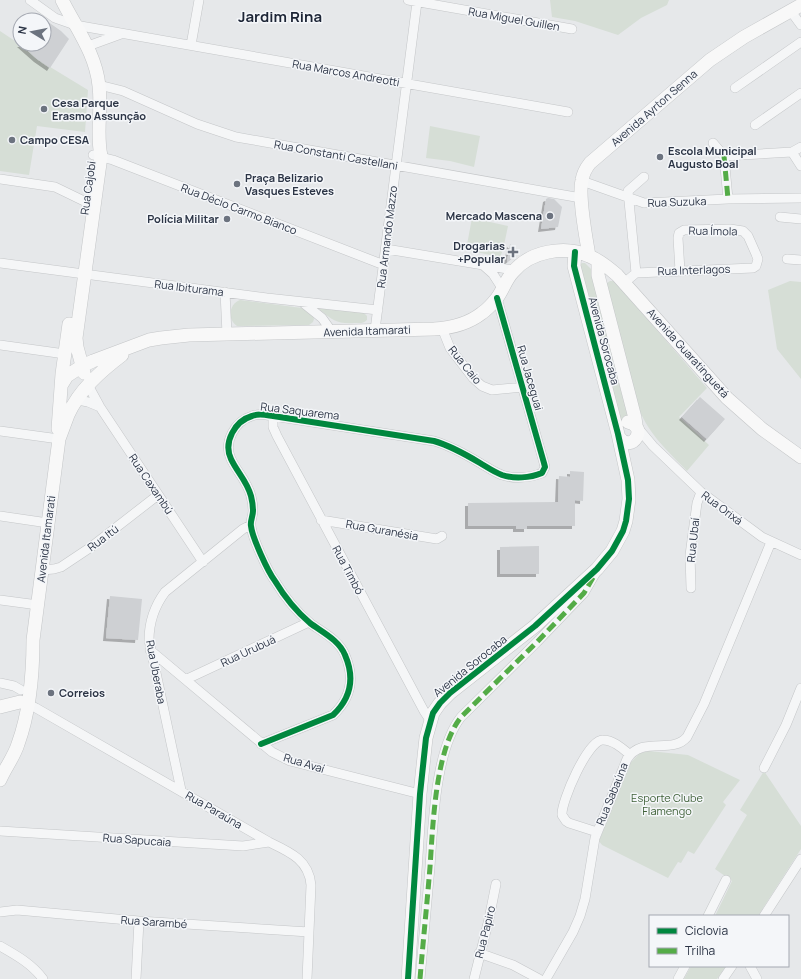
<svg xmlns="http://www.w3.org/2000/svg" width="801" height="979" font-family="Manrope,sans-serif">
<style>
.green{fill:#d6ded6}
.building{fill:#ced0d3;filter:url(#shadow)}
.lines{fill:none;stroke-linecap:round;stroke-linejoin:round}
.street-casing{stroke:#c4c6c8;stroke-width:10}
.secondary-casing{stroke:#c4c6c8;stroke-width:14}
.street{stroke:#f5f6f7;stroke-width:9}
.secondary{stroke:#f8f8f8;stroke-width:13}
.quiet{stroke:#54ac47;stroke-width:5;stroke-dasharray:10 5;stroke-linecap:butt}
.cycleway-casing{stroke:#f4f6f9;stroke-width:8}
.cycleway{stroke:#00873e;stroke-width:6}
.poi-dot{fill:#6c737f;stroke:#f4f6f9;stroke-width:1.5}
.labels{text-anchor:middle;stroke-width:3;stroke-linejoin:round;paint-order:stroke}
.street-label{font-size:11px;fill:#2b3445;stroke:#f4f6f9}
.poi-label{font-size:11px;font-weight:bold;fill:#2b3445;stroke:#f4f6f9;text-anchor:start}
.park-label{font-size:11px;fill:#3f6138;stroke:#f4f6f9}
.district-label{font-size:15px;font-weight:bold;fill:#1d2536;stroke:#f4f6f9}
</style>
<defs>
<filter id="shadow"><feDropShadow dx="-3" dy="3" stdDeviation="0" flood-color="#0004"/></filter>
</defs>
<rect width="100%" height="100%" fill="#e6e8ea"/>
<!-- green -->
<path class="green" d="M550 0H669L667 5 641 18 618 35 575 21 552 17Z
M0 31 24 47 37 59 88 90 85 132 37 126 29 175 0 171Z
M430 126 480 136 474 167 450 161 426 158Z
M472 218 508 226 503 250 500 257 466 250Z
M582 263H585L591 269 630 419H624L619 422 579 266Z
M610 281H613L616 283 707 388 679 417 709 445 687 471C664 447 648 434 636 402L606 289 607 283Z
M790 281 801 282V379L777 349 768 290Z
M240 300 302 308 313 316 314 319 313 322 309 325 237 326C227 319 229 304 240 300Z
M320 308 364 313 367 316V320C363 324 360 323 355 323 337 324 334 321 320 310Z
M649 751 688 755 740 780 723 802 726 805 694 854 688 851 681 863 678 862 668 878 602 845 599 841 631 762 640 753Z
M764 771 801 826V849L758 916H715L732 881 715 869 747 815 740 810Z
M691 966H726L717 979H684Z"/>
<!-- building -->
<path class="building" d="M44 19 61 31 69 39 50 68 37 59 20 44H44Z
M548 198 554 199 562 207 558 227 541 229 546 199Z
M510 244 519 252 507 262Z
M700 397 725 419 707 439 682 417Z
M570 471 584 472 583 501 575 500V526H527V529H516V526H468V503L558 502 559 476 570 477Z
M539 546V574H500V547Z
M110 596 142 599 138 640 106 638Z"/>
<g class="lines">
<defs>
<path id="street" d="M30 0 55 18 75 25 568 112
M408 0 572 29
M790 10 801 25
M191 45 199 0
M88 46 121 34
M99 85 123 91 197 124 236 137 581 198
M735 88 801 42
M755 125 801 93
M713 143 724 156 792 152 801 147
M792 152 801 166
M93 155 113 160 384 265
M724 156 728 199
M0 179 55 187 86 202 95 203
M582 181 644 203 728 199 801 198
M780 217 801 219
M386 249 513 270
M787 259 801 260
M0 263 267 298 378 310
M484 266 493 274 502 288
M636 273 753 268 756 266 758 259 756 254 748 236 743 231 730 229 684 230 679 233 678 238 680 271
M624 283 636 273 628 191 644 177
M225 292 227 334
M302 302 322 318 332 332
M442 328 450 348 473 378 482 386 492 390 523 387
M375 330 417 2
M0 345 65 354
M88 385 100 407 203 562
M78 400 88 402 100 407
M273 416V427L277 436 424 711 430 720
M637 427 653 446 701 492 762 537 801 555
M0 431 59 439
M0 516 48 523
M321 520 437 539 442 536
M42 570 54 569 61 567 91 547 158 495
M691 588 690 555 697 503 701 492
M0 600 38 605
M150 650 272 752 290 761 420 794
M187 679 309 622
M0 683 14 686 21 690
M24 702 36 708 269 842C290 852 309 860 311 885L307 979
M261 744 333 715C351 698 355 678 345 655 339 640 322 632 310 623 297 612 284 596 275 581 268 572 252 537 251 526 250 521 253 516 253 511 253 506 252 500 251 496 247 481 237 472 231 459 223 442 235 421 252 416 259 413 266 415 273 416L434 441C451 446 465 454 480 463 487 467 494 472 502 475 514 479 530 478 542 473L545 467 544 463 497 298
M764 768 786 725 801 688
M181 790 149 640C149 622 154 607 165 592L243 529 251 525
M0 831 243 846 269 842
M597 832 569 823 566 821 562 815C561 802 588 739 603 740 613 740 622 748 629 754
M0 912 17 910 139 921 309 932
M708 916 726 880
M764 916 801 859
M0 946C16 955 32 964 43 979
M479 953 513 965 539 979
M750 966 757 979
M136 979 139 921
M420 979C423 942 427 904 430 867 433 825 435 750 461 717L537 642 584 593 595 574
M474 979 489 919 496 884
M546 979 573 932 580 916 585 899 595 838 627 759C642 735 672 755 687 737L704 704 771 542
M678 979 685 966
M723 979 732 966"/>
<path id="secondary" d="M62 0C76 28 96 54 99 86 102 110 96 133 101 156L76 338 77 347 84 373
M589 256C586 237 578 197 582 180 583 174 586 168 590 163L710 60 744 37 801 5
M598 261V275L635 418 636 425
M62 384 67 376 82 366 93 361 149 340 161 338 189 335 434 329C451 328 468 324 482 313 488 309 493 303 497 298 503 290 506 279 513 272 530 251 565 245 589 256 599 260 609 268 617 275L727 398 762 429 801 457
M58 429 62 374 69 324
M619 437C632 455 649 426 628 422
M0 707 20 702
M0 780C5 768 14 757 18 744 30 711 33 675 33 640L59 439C62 431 65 423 68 415 79 390 101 371 122 355
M408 979 420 794 426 738 433 713 440 703 450 693 535 626 597 569 612 551 623 531 626 521 629 499 628 480 618 434 574 266 575 252"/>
</defs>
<!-- street casing -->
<use href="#street" class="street-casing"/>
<!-- secondary casing -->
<use href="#secondary" class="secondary-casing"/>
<!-- street -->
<use href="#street" class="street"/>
<!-- secondary -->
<use href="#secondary" class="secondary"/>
<!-- quiet -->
<path class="quiet" d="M724 156 728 199
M420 979C423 942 427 904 430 867 433 825 435 750 461 717L537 642 584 593 594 576"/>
<defs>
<path id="cycleway" d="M261 744 333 715C351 698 355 678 345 655 339 640 322 632 310 623 297 612 284 596 275 581 268 572 252 537 251 526 250 521 253 516 253 511 253 506 252 500 251 496 247 481 237 472 231 459 223 442 235 421 252 416 259 413 266 415 273 416L434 441C451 446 465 454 480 463 487 467 494 472 502 475 514 479 530 478 542 473L545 467 544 463 497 298
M408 979 420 794 426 738 433 713 440 703 450 693 535 626 597 569 612 551 623 531 626 521 629 499 628 480 618 434 574 266 575 252"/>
</defs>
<!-- cycleway casing -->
<use href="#cycleway" class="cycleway-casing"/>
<!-- cycleway -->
<use href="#cycleway" class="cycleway"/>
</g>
<!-- markers -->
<g class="poi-dot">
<circle cx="44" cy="109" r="4"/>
<circle cx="12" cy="140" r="4"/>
<circle cx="660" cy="157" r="4"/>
<circle cx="237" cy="184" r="4"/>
<circle cx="550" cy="216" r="4"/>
<circle cx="227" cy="219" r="4"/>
<path d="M511 246h4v4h4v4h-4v4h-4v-4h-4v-4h4z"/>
<circle cx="51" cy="693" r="4"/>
</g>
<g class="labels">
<!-- street labels -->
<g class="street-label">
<text transform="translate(514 19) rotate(10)" y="4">Rua Miguel Guillen</text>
<text transform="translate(346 73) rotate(10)" y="4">Rua Marcos Andreotti</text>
<text transform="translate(654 108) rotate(-41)" y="4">Avenida Ayrton Senna</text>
<text transform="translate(336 155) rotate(10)" y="4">Rua Constanti Castellani</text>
<text transform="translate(88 188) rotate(-82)" y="4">Rua Cajobi</text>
<text transform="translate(677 202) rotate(-2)" y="4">Rua Suzuka</text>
<text transform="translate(239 209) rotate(21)" y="4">Rua Décio Carmo Bianco</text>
<text transform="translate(713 231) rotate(1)" y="4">Rua Ímola</text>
<text transform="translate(387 237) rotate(-83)" y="4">Rua Armando Mazzo</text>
<text transform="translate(694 270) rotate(-2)" y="4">Rua Interlagos</text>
<text transform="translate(189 288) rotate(7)" y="4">Rua Ibiturama</text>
<text transform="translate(367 331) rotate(-2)" y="4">Avenida Itamarati</text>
<text transform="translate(604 341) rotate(75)" y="4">Avenida Sorocaba</text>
<text transform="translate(688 353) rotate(48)" y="4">Avenida Guaratinguetá</text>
<text transform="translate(465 365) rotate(51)" y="4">Rua Caio</text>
<text transform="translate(530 378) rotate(74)" y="4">Rua Jaceguai</text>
<text transform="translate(300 411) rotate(7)" y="4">Rua Saquarema</text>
<text transform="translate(151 484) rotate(56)" y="4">Rua Caxambú</text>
<text transform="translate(722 508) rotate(37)" y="4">Rua Orixá</text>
<text transform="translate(382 530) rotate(10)" y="4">Rua Guranésia</text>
<text transform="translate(103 538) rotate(-37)" y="4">Rua Itú</text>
<text transform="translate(46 539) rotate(-83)" y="4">Avenida Itamarati</text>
<text transform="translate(693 540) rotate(-84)" y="4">Rua Ubaí</text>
<text transform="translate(348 570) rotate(62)" y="4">Rua Timbó</text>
<text transform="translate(248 651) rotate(-25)" y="4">Rua Urubuá</text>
<text transform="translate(470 666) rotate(-39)" y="4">Avenida Sorocaba</text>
<text transform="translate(156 672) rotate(79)" y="4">Rua Uberaba</text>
<text transform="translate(304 763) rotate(17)" y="4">Rua Avaí</text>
<text transform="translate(612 794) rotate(-68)" y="4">Rua Sabaúna</text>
<text transform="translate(214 810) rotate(30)" y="4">Rua Paraúna</text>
<text transform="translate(137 840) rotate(4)" y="4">Rua Sapucaia</text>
<text transform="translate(154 922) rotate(4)" y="4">Rua Sarambé</text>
<text transform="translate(485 932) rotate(-76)" y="4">Rua Papiro</text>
</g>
<!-- poi labels -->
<g class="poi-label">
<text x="52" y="107">Cesa Parque<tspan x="52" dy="13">Erasmo Assunçăo</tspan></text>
<text x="20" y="144">Campo CESA</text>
<text x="668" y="155">Escola Municipal<tspan x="668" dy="13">Augusto Boal</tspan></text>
<text x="245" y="182">Praça Belizario<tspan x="245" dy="13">Vasques Esteves</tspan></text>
<text x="542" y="220" text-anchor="end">Mercado Mascena</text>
<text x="219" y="223" text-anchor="end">Polícia Militar</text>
<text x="505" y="250" text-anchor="end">Drogarias<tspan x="505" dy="13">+Popular</tspan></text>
<text x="59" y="697">Correios</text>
</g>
<!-- park labels -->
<g class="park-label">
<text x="667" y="802">Esporte Clube<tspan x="667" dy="13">Flamengo</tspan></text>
</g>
<!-- district labels -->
<g class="district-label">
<text x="280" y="22">Jardim Rina</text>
</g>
</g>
<!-- legend -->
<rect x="649" y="915" width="140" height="52" fill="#f4f6f9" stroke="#a4a8b1"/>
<rect x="657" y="928" width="20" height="6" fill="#00873e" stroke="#a4a8b1"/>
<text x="685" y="935" font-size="12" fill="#2b3445">Ciclovia</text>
<rect x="657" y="948" width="20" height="6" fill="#54ac47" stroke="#a4a8b1"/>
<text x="685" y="955" font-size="12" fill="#2b3445">Trilha</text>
<!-- north arrow -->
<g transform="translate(32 32) rotate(280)"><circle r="19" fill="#f4f6f9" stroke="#a4a8b1"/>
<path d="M0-3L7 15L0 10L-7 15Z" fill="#6c737f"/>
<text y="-6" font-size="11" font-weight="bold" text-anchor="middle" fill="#2b3445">N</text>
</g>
</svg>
